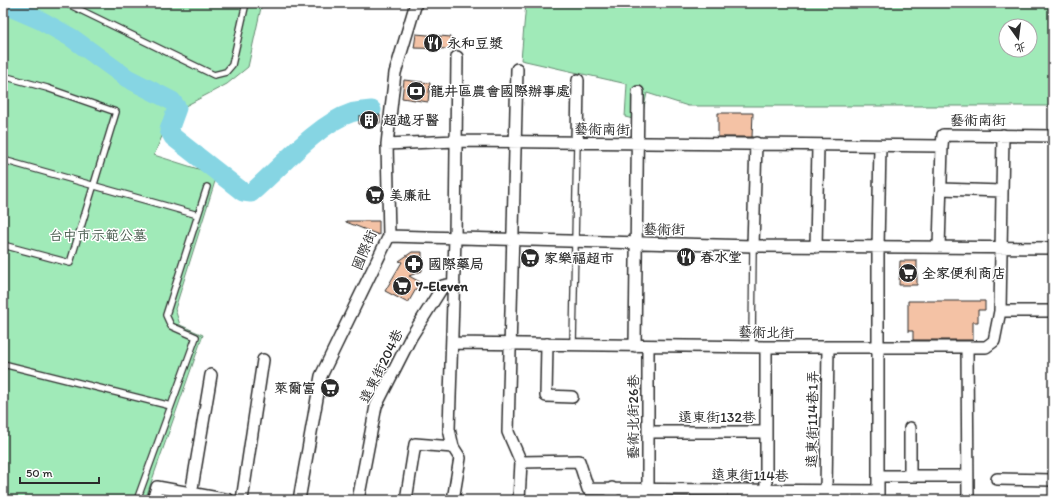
<svg xmlns="http://www.w3.org/2000/svg" width="1056" height="503" font-family="Itim,'LXGW WenKai TC',sans-serif">
<style>
.green{fill:#a0eab8;stroke:#668a72;fill-rule:evenodd}
.lines{fill:none;stroke-linecap:round;stroke-linejoin:round}
.river{stroke:#86d5e3;stroke-width:19}
.building{fill:#f4c2a5;stroke:#2b2b2b}
.service-casing{stroke:#2b2b2b;stroke-width:8}
.minor-casing{stroke:#2b2b2b;stroke-width:14}
.service{stroke:#fff;stroke-width:5.5}
.minor{stroke:#fff;stroke-width:11}
.labels{text-anchor:middle;stroke-width:3;stroke-linejoin:round;paint-order:stroke}
.poi-label{font-size:14px;font-weight:bold;fill:#2b2b2b;stroke:#fff;text-anchor:start}
.street-label{font-size:14px;fill:#2b2b2b;stroke:#fff}
.park-label{font-size:14px;fill:#485b4e;stroke:#fff}
</style>
<rect width="100%" height="100%" fill="#fff"/>
<filter id="ink" filterUnits="userSpaceOnUse"><feTurbulence type="fractalNoise" baseFrequency=".025" numOctaves="2"/><feDisplacementMap in="SourceGraphic" scale="8" xChannelSelector="R" yChannelSelector="G"/><feConvolveMatrix kernelMatrix="1 2 1 2 8 2 1 2 1" color-interpolation-filters="sRGB"/></filter>
<g filter="url(#ink)">
<!-- green -->
<path class="green" d="M3 3H262L248 67 227 84 172 113 154 155 217 175 175 309 180 325 203 335 145 500H3Z
M526 3H1053V106H688L647 93 641 121 625 117 627 84 521 60ZM1006 26H1030V50H1006Z"/>
<g class="lines">
<!-- river -->
<path class="river" d="M3 4 40 20 72 38 127 78 172 101 177 108 169 130 173 137 243 192 251 193C278 170 317 124 351 113 357 111 365 111 372 110"/>
</g>
<!-- building -->
<path class="building" d="M416 34 451 37V49L414 48Z
M404 80 430 83 428 102 402 98Z
M718 113H753L752 137H718Z
M380 115V123L359 124V116Z
M346 221H379V235L346 222Z
M412 252H422V271L409 276 420 282 408 303 385 291 402 262 399 261Z
M900 261H917V285H899Z
M908 301H985V310H978V322H973V340H913V331H908Z"/>
<g class="lines">
<defs>
<path id="service" d="M66 3 214 75 226 72 232 65 246 3
M3 76 47 88 116 112 70 263 3 245
M3 160 198 215
M573 344 577 143
M752 346 753 246
M3 364 171 406
M137 500 196 337 171 326 166 315 207 187"/>
<path id="minor" d="M517 69 508 432 521 462 519 500
M577 143 578 80
M387 144 456 141 942 146 943 135 1053 136
M941 189 1002 191
M389 236 753 246 1053 248
M753 246 756 143
M816 247 818 146
M939 247 942 146
M1000 311H1053
M452 343 766 347H986L994 341 1000 311 1003 135
M547 344 546 396 572 397
M635 346 638 92
M766 347V432
M967 347 968 500
M648 432H766V500
M521 462 579 461 588 489 878 491
M878 476H967
M910 476V428
M997 479 1053 480
M648 489V346
M826 491 828 347
M153 500 157 487 229 500
M190 500 211 375
M242 500 263 360
M299 500 321 376 389 236 387 144 395 73 416 3
M358 500 376 406 411 337 443 286 454 284
M406 500 415 444 453 447
M453 500 460 458 453 447 449 429 455 238 457 57
M612 500V488
M878 500V247L880 146"/>
</defs>
<!-- service casing -->
<use href="#service" class="service-casing"/>
<!-- minor casing -->
<use href="#minor" class="minor-casing"/>
<!-- service -->
<use href="#service" class="service"/>
<!-- minor -->
<use href="#minor" class="minor"/>
</g>
</g>
<!-- icons -->
<defs>
<symbol id="restaurant-disc" viewBox="-11 -11 22 22"><circle r="9.5" fill="#2b2b2b" stroke="#fff"/><path d="M-5-6h1v4h1v-4h1v4h1v-4h1v5L-1.5 .5V6h-2V.5L-5-1ZM5-6V6H3V1.5H1.5Q1.5-4 5-6Z" fill="#fff"/></symbol>
<symbol id="bank-disc" viewBox="-11 -11 22 22"><circle r="9.5" fill="#2b2b2b" stroke="#fff"/><path d="M-6-4H6V4H-6ZM0-2.3a2.3 2.3 0 1 0 0 4.6a2.3 2.3 0 1 0 0-4.6Z" fill="#fff"/></symbol>
<symbol id="building-disc" viewBox="-11 -11 22 22"><circle r="9.5" fill="#2b2b2b" stroke="#fff"/><path d="M-4-6H4V6H1V3H-1V6H-4ZM-2.5-4.3h1.7v1.8h-1.7ZM.8-4.3h1.7v1.8H.8ZM-2.5-1h1.7V.8h-1.7ZM.8-1h1.7V.8H.8Z" fill="#fff"/></symbol>
<symbol id="supermarket-disc" viewBox="-11 -11 22 22"><circle r="9.5" fill="#2b2b2b" stroke="#fff"/><path d="M-6-5.5h2.5l.6 2H6L4.5 2H-2.5L-4.4-4H-6ZM-1.5 3.2a1.3 1.3 0 1 0 .1 0ZM3 3.2a1.3 1.3 0 1 0 .1 0Z" fill="#fff"/></symbol>
<symbol id="pharmacy-disc" viewBox="-11 -11 22 22"><circle r="9.5" fill="#2b2b2b" stroke="#fff"/><path d="M-2-6h4v4h4v4h-4v4h-4v-4h-4v-4h4Z" fill="#fff"/></symbol>
</defs>
<g fill-rule="evenodd">
<use href="#restaurant-disc" x="422" y="32" width="22" height="22"/>
<use href="#bank-disc" x="405" y="80" width="22" height="22"/>
<use href="#building-disc" x="358" y="109" width="22" height="22"/>
<use href="#supermarket-disc" x="364" y="184" width="22" height="22"/>
<use href="#restaurant-disc" x="675" y="246" width="22" height="22"/>
<use href="#supermarket-disc" x="519" y="247" width="22" height="22"/>
<use href="#pharmacy-disc" x="403" y="253" width="22" height="22"/>
<use href="#supermarket-disc" x="897" y="262" width="22" height="22"/>
<use href="#supermarket-disc" x="391" y="275" width="22" height="22"/>
<use href="#supermarket-disc" x="319" y="377" width="22" height="22"/>
</g>
<g class="labels">
<!-- poi labels -->
<g class="poi-label">
<text x="447" y="48">永和豆漿</text>
<text x="430" y="96">龍井區農會國際辦事處</text>
<text x="383" y="125">超越牙醫</text>
<text x="389" y="200">美廉社</text>
<text x="700" y="262">春水堂</text>
<text x="544" y="263">家樂福超市</text>
<text x="428" y="269">國際藥局</text>
<text x="922" y="278">全家便利商店</text>
<text x="416" y="291">7-Eleven</text>
<text x="316" y="393" text-anchor="end">萊爾富</text>
</g>
<!-- street labels -->
<g class="street-label">
<text x="978" y="125">藝術南街</text>
<text transform="translate(602 129) rotate(1)" y="5">藝術南街</text>
<text transform="translate(664 229) rotate(1)" y="5">藝術街</text>
<text transform="translate(364 250) rotate(-67)" y="5">國際街</text>
<text transform="translate(766 332) rotate(1)" y="5">藝術北街</text>
<text transform="translate(381 366) rotate(-64)" y="5">遠東街204巷</text>
<text transform="translate(633 417) rotate(-90)" y="5">藝術北街26巷</text>
<text x="717" y="422">遠東街132巷</text>
<text transform="translate(812 419) rotate(-89)" y="5">遠東街114巷1弄</text>
<text transform="translate(750 475) rotate(1)" y="5">遠東街114巷</text>
</g>
<!-- park labels -->
<g class="park-label">
<text x="98" y="240">台中市示範公墓</text>
</g>
</g>
<!-- margin -->
<rect width="1056" height="503" fill="none" stroke="#fff" stroke-width="16"/>
<rect x="8" y="8" width="1040" height="487" fill="none" stroke="#2b2b2b" stroke-width="1.5" filter="url(#ink)"/>
<!-- north arrow -->
<g transform="translate(1018 38) rotate(166)"><circle r="19" fill="#ffffff" stroke="#aaaaaa"/>
<path d="M0-3L7 15L0 10L-7 15Z" fill="#2b2b2b"/>
<text y="-6" font-size="11" font-weight="bold" text-anchor="middle" fill="#2b2b2b">北</text>
</g>
<!-- scale -->
<path d="M20 477v6h79v-6" fill="none" stroke="#2b2b2b" stroke-width="2"/>
<text x="26" y="477" font-size="12" fill="#2b2b2b" stroke="#ffffff" stroke-width="3" paint-order="stroke">50 m</text>
</svg>
